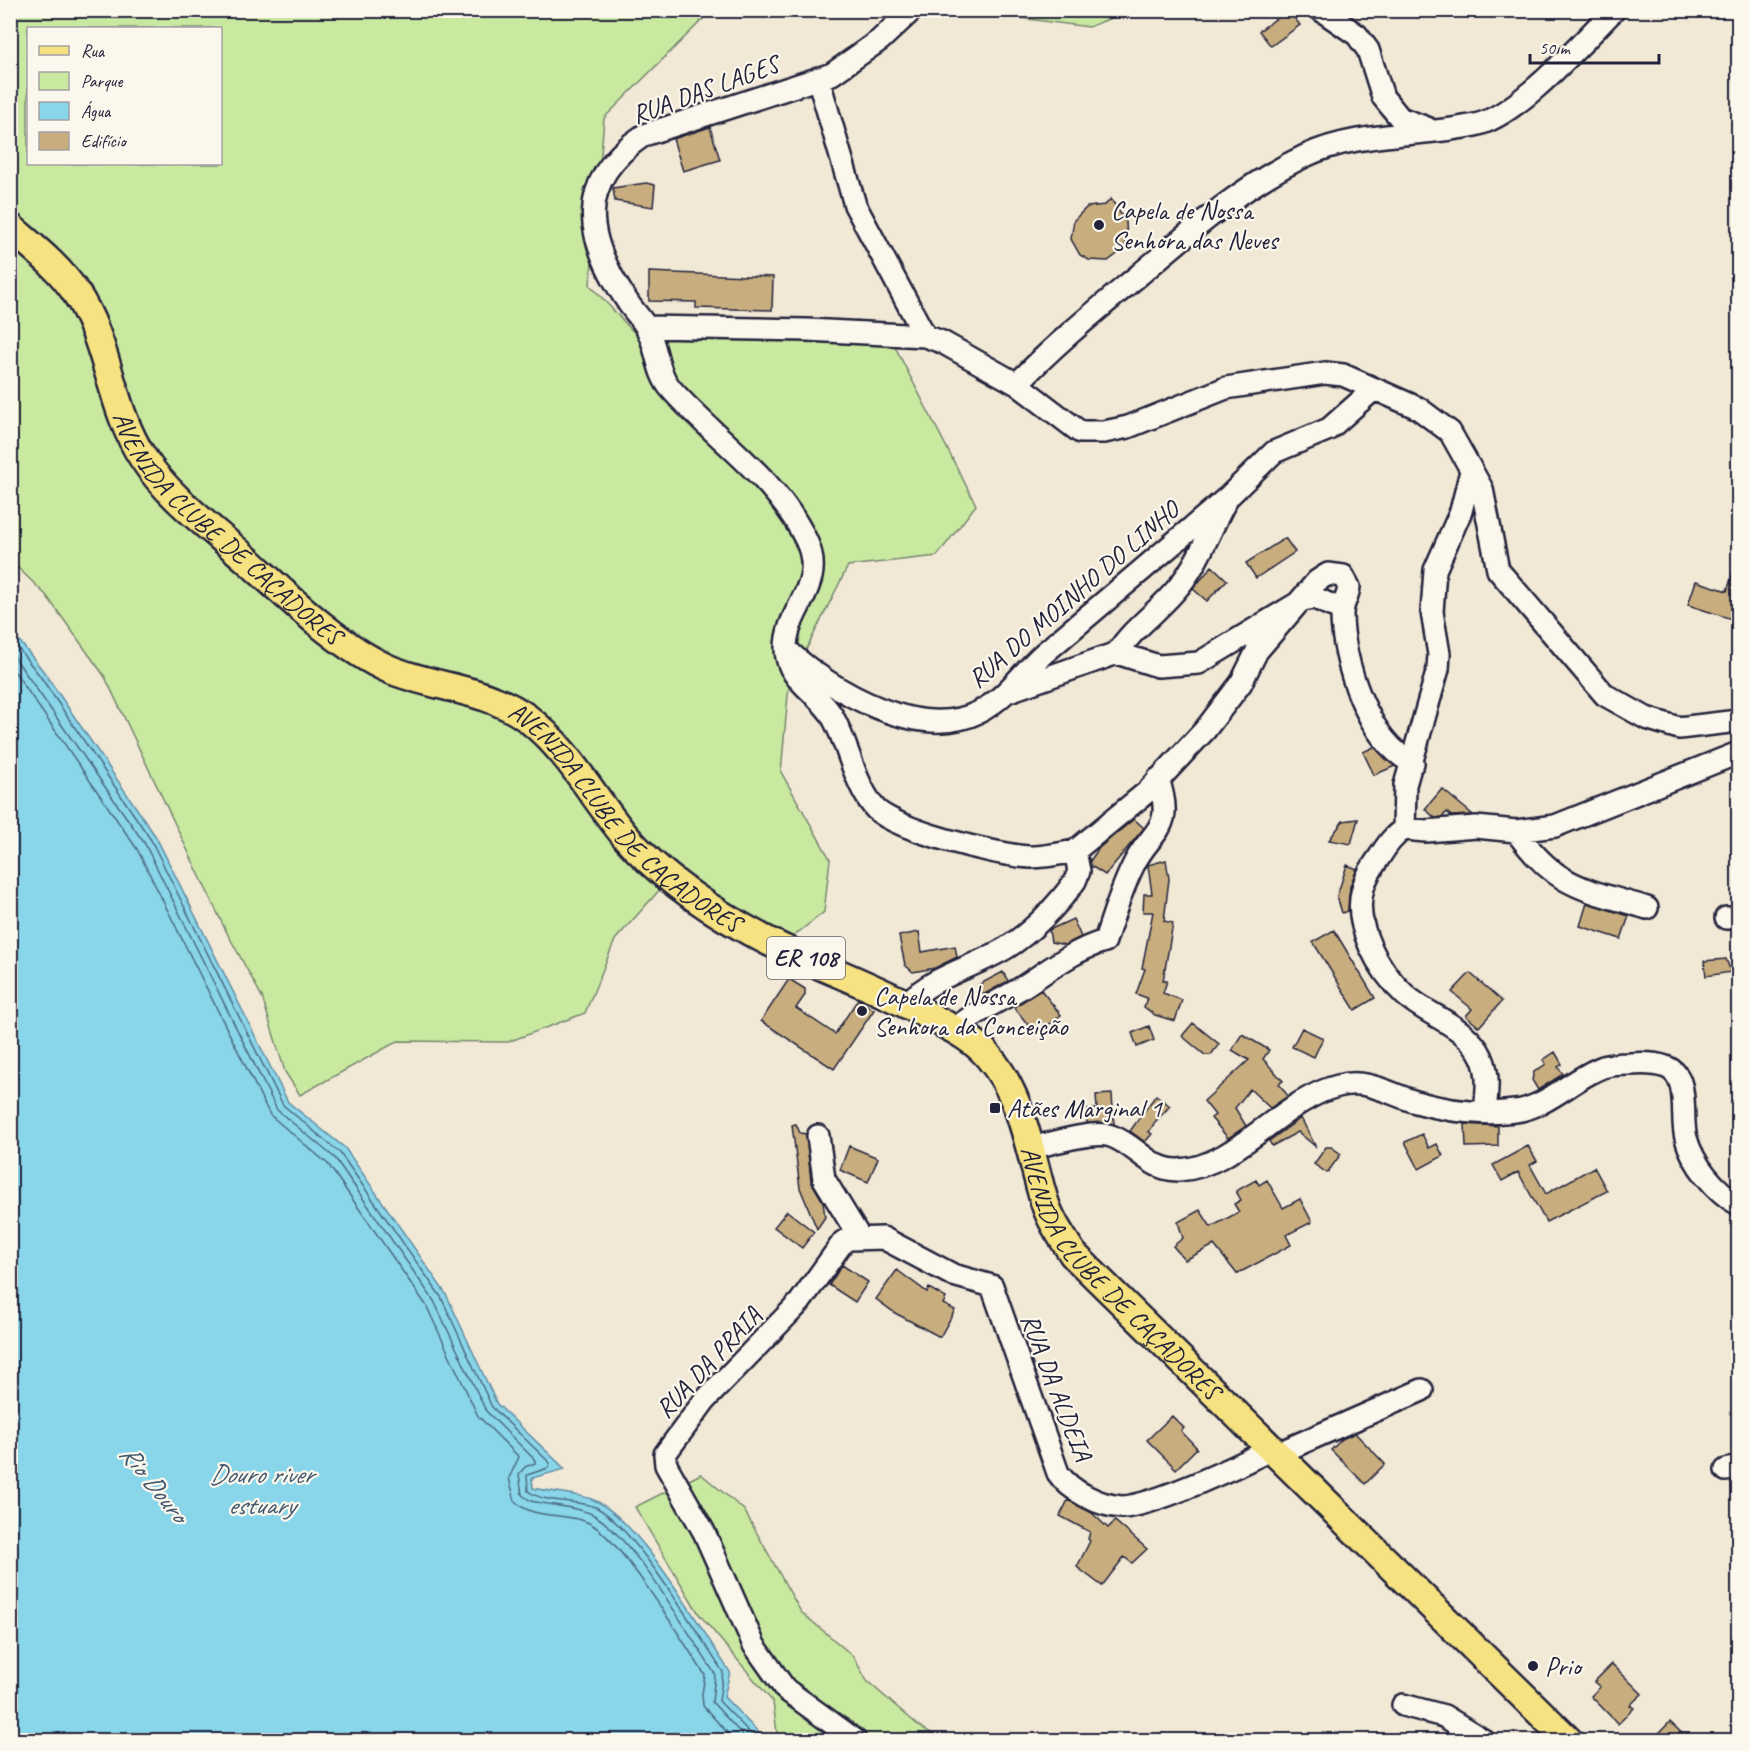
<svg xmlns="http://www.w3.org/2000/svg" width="1749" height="1751" font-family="Caveat,sans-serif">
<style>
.green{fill:#c9e9a0;stroke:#76866e;stroke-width:1.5;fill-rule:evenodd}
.water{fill:#89d5e9;stroke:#608da3;stroke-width:1.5}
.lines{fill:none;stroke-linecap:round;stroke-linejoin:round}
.shore{stroke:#4b6a81;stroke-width:1.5}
.building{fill:#c8ae7f;stroke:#22223b;stroke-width:1.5}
.minor-casing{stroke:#22223b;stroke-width:26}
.major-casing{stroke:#22223b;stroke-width:32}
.minor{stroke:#fbf7ec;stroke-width:21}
.major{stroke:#f7e281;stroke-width:27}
.poi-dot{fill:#22223b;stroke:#fbf7ec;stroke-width:2}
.labels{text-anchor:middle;stroke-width:4.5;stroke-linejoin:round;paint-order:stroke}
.shield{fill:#fbf7ec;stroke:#636270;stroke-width:1.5}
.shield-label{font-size:24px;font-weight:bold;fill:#22223b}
.street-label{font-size:26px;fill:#22223b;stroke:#fbf7ec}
.poi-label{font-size:26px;fill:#22223b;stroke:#fbf7ec;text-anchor:start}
.water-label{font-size:27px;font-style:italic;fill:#41586f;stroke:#fbf7ec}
</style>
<rect width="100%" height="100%" fill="#f1e8d6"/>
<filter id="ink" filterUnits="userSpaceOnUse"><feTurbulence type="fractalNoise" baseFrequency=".0167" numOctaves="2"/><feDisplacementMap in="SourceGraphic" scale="12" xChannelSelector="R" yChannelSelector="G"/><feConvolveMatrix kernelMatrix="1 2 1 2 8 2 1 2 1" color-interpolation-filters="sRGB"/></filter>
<g filter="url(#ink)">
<!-- green -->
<path class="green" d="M10 11H711L604 118 590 285 640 339 770 332 891 339 976 505 937 556 848 566 789 684 781 772 830 859 824 912 791 938 782 951 679 868 615 940 585 1013 508 1042 398 1041 300 1095 285 1072 262 997 226 931 105 677 46 595 11 561ZM28 28H220V164H28Z
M1015 11H1128L1089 27 1020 18Z
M701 1474 744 1510 801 1612 853 1656 867 1681 919 1726 943 1740H778L773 1702 699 1614 635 1507Z"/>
<!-- water -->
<path class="water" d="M10 629 44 672 156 837 288 1102 345 1148 446 1294 497 1404 565 1469 532 1478 533 1488C551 1492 585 1494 600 1503 646 1531 699 1626 730 1672L724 1697 766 1740H11Z"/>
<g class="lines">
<!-- shore -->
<path class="shore" d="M10 638 40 676 151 840 283 1105 340 1153 441 1297 492 1407 550 1463 548 1468 527 1475 528 1491C545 1504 575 1499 595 1507 631 1522 699 1636 723 1672L719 1701 757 1740
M10 651 145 844 277 1110 335 1158 434 1301 486 1411 535 1460V1463L525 1467 519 1474 522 1495 531 1501C547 1505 580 1507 594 1515 635 1540 687 1632 715 1674L712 1702 747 1740
M10 665 137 849 270 1115 328 1164 426 1305 478 1416 519 1457 509 1478 515 1501C532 1520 566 1512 589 1523 621 1538 683 1642 705 1675L702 1694 703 1706 734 1740"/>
</g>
<!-- building -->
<path class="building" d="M1288 10 1300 25 1271 46 1259 31Z
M710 127 720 160 683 171 673 139Z
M646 183 655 185 653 207 615 201 613 188Z
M1111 199 1126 222 1127 240 1124 249 1108 261 1089 260 1080 255 1071 239 1074 220 1087 207 1105 205Z
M649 272 773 277 772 310 696 308V302L649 301Z
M1285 538 1295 552 1256 578 1246 563Z
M1736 564H1738V621L1688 605 1696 581 1727 591Z
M1212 566 1227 580 1207 601 1193 589Z
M1374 747 1395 766 1374 775 1363 752Z
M1442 789 1472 814 1471 815 1451 816 1447 812 1442 817 1435 818 1425 809Z
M1134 819 1144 828 1105 875 1091 866 1090 861 1099 848Z
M1358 819 1351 844 1329 840 1343 821Z
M1166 860 1169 879 1164 921 1173 923 1163 981H1167L1163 993 1182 1000 1175 1021 1155 1015 1144 1007 1147 998 1136 994 1145 969 1142 968 1153 912H1143L1144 894H1152L1148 865Z
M1347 865 1357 869 1350 886 1348 911 1342 913 1337 896Z
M1587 903 1629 916 1621 939 1580 926Z
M1073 919 1081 937 1065 945 1051 942 1049 930Z
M1334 930 1375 998 1355 1010 1313 942Z
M919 932 922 952 955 946 957 957 935 968 913 972 905 965 899 936Z
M1726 959 1731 972 1706 976 1704 961Z
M1003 972 1008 981 983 995 978 985Z
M1470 973 1502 1001 1479 1027 1466 1016 1472 1009 1452 992Z
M789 979 805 989V995L796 1008 835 1034 858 999 874 1010 834 1069 761 1021Z
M1041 990 1061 1015 1036 1035 1014 1007Z
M1193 1023 1219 1044 1211 1055H1205L1182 1036Z
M1149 1026 1154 1040 1137 1047 1132 1033Z
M1302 1028 1323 1038 1314 1057 1292 1047Z
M1242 1034 1269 1050 1263 1059 1283 1081 1279 1084 1288 1096 1270 1108 1250 1089 1235 1108 1246 1126 1228 1138 1211 1118 1215 1115 1204 1101 1249 1060 1232 1050Z
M1555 1052 1562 1064 1558 1067 1563 1074 1538 1090 1532 1080 1534 1072 1546 1064 1543 1060Z
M1112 1094 1114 1124 1087 1123 1086 1110 1097 1109 1096 1095Z
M1156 1095 1170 1106 1155 1122 1149 1132 1152 1134 1145 1142 1130 1131Z
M1301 1118 1316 1147 1298 1132 1272 1146 1269 1141Z
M796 1124 800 1133 806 1134 811 1181 823 1202 825 1217 817 1229 800 1188 792 1125Z
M1465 1124 1498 1126V1146L1466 1147Z
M1422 1134 1429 1148 1437 1144 1443 1156 1419 1169 1405 1142Z
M849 1146 878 1158 868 1182 840 1170Z
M1528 1146 1537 1161 1530 1165 1546 1194 1594 1167 1607 1191 1546 1222 1518 1172 1502 1181 1493 1165Z
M1326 1147H1331L1341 1154 1327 1173 1314 1164Z
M1256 1180 1259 1185 1267 1180 1283 1208 1300 1199 1312 1222 1286 1235 1291 1245 1237 1274 1214 1245 1185 1260 1173 1246 1183 1238 1178 1222 1200 1210 1211 1227 1239 1212 1234 1204 1241 1200 1236 1191Z
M787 1211 814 1232 802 1248 774 1227Z
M842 1265 868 1282 855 1302 829 1285Z
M897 1270 927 1292 929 1288 946 1298 943 1304 955 1310 940 1337 895 1313 876 1299Z
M1172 1416 1184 1428 1181 1431 1197 1448 1176 1469 1147 1440Z
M1355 1433 1385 1464 1365 1484 1331 1450 1342 1439Z
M1068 1500 1092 1513 1108 1528 1115 1521 1147 1549 1132 1563 1124 1557 1102 1586 1077 1567 1090 1541 1088 1539 1090 1532 1060 1516Z
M1612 1664 1642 1694 1630 1705 1634 1708 1618 1724 1591 1696 1600 1687 1594 1682Z
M1670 1722 1689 1740H1652Z"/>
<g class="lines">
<defs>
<path id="minor" d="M912 10 880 40 832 74 644 135C572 183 586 241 629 304 635 313 643 320 647 329 658 348 656 372 671 389 716 440 776 477 806 540 828 586 785 608 786 650 787 679 816 691 831 714 848 742 852 778 873 806 889 829 1000 856 1030 857 1045 857 1060 854 1075 851
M1321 10 1357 35 1368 50 1383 97 1400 118 1427 128
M818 78 855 205 925 336
M647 327 807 330 925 336 942 342 1017 384 1080 432H1104L1128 427 1226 388 1325 373 1343 375 1418 408 1450 432 1482 489 1498 570 1605 695 1646 718 1679 728 1738 721
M1017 384C1055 344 1097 310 1139 275 1191 231 1243 185 1305 156 1358 131 1419 137 1475 125 1517 117 1582 42 1614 10
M788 651C831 691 920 742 979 712 1006 698 1021 674 1043 654L1228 497 1274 452 1329 429 1373 390
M1117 653C1134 626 1161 610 1180 585 1199 561 1209 532 1224 504
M1009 691 1117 653 1158 666 1199 663 1303 600 1315 598 1342 610
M1404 829 1405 785 1438 669 1439 654 1432 612 1435 570 1461 511 1471 471
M1516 831C1556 888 1584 889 1647 908
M1075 851 1148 791 1205 730 1241 683 1257 651 1317 581 1328 574 1343 576 1349 587C1348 597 1342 604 1342 614 1342 660 1368 742 1413 763
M1726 918H1738
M906 1004C934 975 973 968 1006 948 1031 933 1058 905 1075 881L1079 871 1075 851
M954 1030C974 1012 998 1002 1021 988 1049 970 1074 950 1105 941 1113 916 1121 890 1133 866 1151 828 1176 832 1158 779
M1485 1112C1487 1090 1491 1071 1478 1050 1459 1023 1429 1016 1405 995 1379 971 1352 925 1363 888 1366 876 1373 866 1380 856 1387 845 1393 836 1404 829L1426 831 1476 827 1516 831 1555 826 1738 753
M818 1136 824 1179 860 1238
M1031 1148C1050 1144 1093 1130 1111 1136 1137 1145 1150 1171 1179 1170 1237 1167 1281 1100 1338 1086 1368 1078 1389 1094 1416 1102 1447 1111 1482 1115 1515 1111 1548 1107 1573 1078 1603 1067 1612 1064 1622 1064 1630 1064 1642 1063 1655 1063 1666 1067 1691 1076 1680 1118 1686 1138 1693 1164 1715 1191 1738 1204
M1277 1457 1290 1448 1422 1390
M1726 1470 1738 1467
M1403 1705 1444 1716 1483 1740
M855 1740 785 1689 754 1645 704 1532 666 1465 665 1454 705 1400 800 1302 843 1242 849 1239 883 1238 953 1275 992 1286 1058 1473C1070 1491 1100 1506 1122 1507 1151 1507 1242 1464 1270 1450"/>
<g id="major">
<path id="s1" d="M10 227C33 247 60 268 76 293 109 342 110 408 143 458 170 500 217 532 254 566 290 599 344 650 389 669 434 688 486 688 527 718 569 750 593 798 626 837 659 874 699 903 742 927 802 962 870 983 931 1017 951 1028 973 1038 988 1056 1023 1096 1029 1151 1044 1200 1050 1220 1062 1237 1073 1254L1568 1740"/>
</g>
</defs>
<!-- minor casing -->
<use href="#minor" class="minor-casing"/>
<!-- major casing -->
<use href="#major" class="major-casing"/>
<!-- minor -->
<use href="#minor" class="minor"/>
<!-- major -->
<use href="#major" class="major"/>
</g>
</g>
<!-- markers -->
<g class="poi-dot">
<circle cx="1099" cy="225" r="6"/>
<circle cx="862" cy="1011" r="6"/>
<rect x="989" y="1102" width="12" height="12" rx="3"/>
<circle cx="1533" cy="1666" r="6"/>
</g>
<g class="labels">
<!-- shield labels -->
<rect class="shield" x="767" y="937" width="78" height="42" rx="4.5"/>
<g class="shield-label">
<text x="806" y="966">ER 108</text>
</g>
<!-- street labels -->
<g class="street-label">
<text transform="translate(705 89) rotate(-20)" y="9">RUA DAS LAGES</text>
<text dy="9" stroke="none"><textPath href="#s1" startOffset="381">AVENIDA CLUBE DE CAÇADORES</textPath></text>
<text transform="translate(1073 594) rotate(-41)" y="9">RUA DO MOINHO DO LINHO</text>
<text dy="9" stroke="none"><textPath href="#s1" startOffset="886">AVENIDA CLUBE DE CAÇADORES</textPath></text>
<text dy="9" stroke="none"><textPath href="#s1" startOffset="1587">AVENIDA CLUBE DE CAÇADORES</textPath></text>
<text transform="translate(708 1362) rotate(-47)" y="9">RUA DA PRAIA</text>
<text transform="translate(1057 1387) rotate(69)" y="9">RUA DA ALDEIA</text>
</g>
<!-- poi labels -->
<g class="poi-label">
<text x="1111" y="219">Capela de Nossa<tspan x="1111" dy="30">Senhora das Neves</tspan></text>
<text x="874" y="1005">Capela de Nossa<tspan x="874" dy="30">Senhora da Conceição</tspan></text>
<text x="1007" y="1117">Atães Marginal 1</text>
<text x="1545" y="1675">Prio</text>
</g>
<!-- water labels -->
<g class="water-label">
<text x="261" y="1483">Douro river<tspan x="261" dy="31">estuary</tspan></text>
<text transform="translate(154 1483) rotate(51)" y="9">Rio Douro</text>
</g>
</g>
<!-- margin -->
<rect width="1749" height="1751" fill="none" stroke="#fbf7ec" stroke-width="36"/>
<rect x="18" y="18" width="1713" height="1715" fill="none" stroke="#22223b" stroke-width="2" filter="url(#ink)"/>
<!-- legend -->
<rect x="27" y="27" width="195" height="138" fill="#fbf7ec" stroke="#a4a2a5" stroke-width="1.5"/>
<rect x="39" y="46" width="30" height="9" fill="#f7e281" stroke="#a4a2a5" stroke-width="1.5"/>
<text x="81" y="57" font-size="18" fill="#22223b">Rua</text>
<rect x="39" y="72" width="30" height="18" fill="#c9e9a0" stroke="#a4a2a5" stroke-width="1.5"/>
<text x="81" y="87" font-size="18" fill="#22223b">Parque</text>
<rect x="39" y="102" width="30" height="18" fill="#89d5e9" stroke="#a4a2a5" stroke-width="1.5"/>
<text x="81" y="117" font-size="18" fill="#22223b">Água</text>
<rect x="39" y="132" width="30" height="18" fill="#c8ae7f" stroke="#a4a2a5" stroke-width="1.5"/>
<text x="81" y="147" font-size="18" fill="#22223b">Edifício</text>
<!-- scale -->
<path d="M1530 54v9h129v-9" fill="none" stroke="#22223b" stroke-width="3"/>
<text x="1539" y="54" font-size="18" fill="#22223b" stroke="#fbf7ec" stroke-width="4.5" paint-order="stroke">50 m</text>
</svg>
